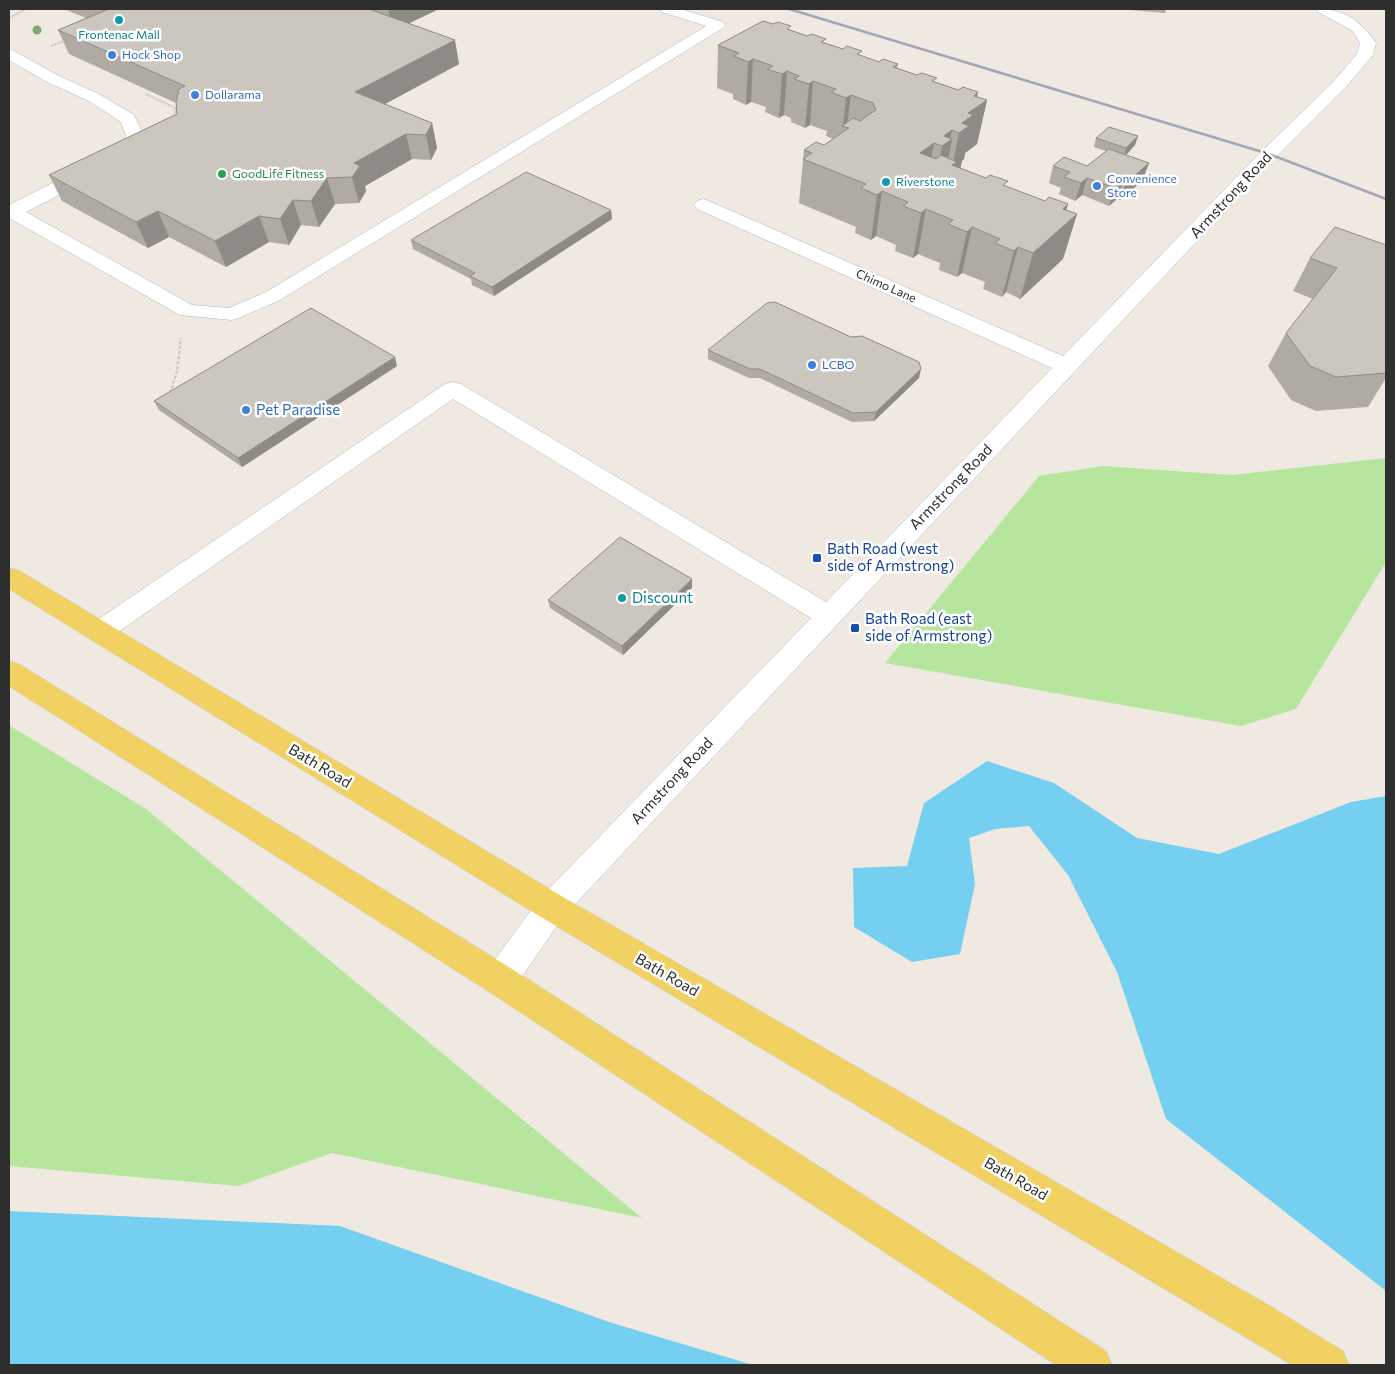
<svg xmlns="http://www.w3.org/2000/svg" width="1395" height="1374" font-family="Commissioner,sans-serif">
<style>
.green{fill:#b6e59e}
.water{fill:#75cff0}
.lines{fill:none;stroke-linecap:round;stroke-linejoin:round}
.minor-casing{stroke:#b4b7c1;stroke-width:1}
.major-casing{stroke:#c9c9c9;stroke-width:1}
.path-far1{stroke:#c9c9c9;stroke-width:2;stroke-dasharray:2.5 1;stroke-linecap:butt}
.path{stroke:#c9c9c9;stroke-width:2.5;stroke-dasharray:3 2;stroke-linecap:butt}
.minor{fill:#fff;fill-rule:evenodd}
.major{fill:#f2d163;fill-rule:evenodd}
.rail{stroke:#a3a6b8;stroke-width:2.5}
.tree{fill:#84a574}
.wall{fill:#afaba4}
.shaded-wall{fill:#8e8b86}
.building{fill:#cbc7bf;stroke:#8e8b86}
.culture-dot{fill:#0f9aa8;stroke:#fff;stroke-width:2}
.shop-dot{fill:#3f7fe0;stroke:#fff;stroke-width:2}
.leisure-dot{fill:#2e9e5b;stroke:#fff;stroke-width:2}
.transit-dot{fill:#1a4fb4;stroke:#fff;stroke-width:2}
.labels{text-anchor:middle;stroke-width:5;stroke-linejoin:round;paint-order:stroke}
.far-culture-label{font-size:12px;fill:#0d838f;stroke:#fff}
.far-shop-label{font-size:12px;fill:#366cbe;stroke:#fff;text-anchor:start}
.far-leisure-label{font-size:12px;fill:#27864d;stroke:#fff;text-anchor:start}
.far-street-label{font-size:12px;fill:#2e2e2e;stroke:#fff}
.street-label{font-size:15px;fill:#2e2e2e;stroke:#fff}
.shop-label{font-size:15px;fill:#366cbe;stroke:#fff;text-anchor:start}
.transit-label{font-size:15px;fill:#164399;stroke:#fff;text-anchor:start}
.culture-label{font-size:15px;fill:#0d838f;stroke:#fff;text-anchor:start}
</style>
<rect width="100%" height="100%" fill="#efe9e1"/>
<!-- green -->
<path class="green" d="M1386 458V562L1296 709 1241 726 885 663 1039 476 1102 466 1232 475Z
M9 725 146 809 642 1218 332 1153 238 1186 9 1166Z"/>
<!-- water -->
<path class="water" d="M987 761 1054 783 1137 838 1219 854 1351 802 1386 796V1291L1166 1119 1117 972 1068 875 1029 826 995 829 969 838 975 884 960 954 912 962 854 927 853 868 907 866 924 803Z
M9 1211 340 1226 612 1323 753 1365H9Z"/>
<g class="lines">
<defs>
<path id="minor" d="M660 9H681L723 22 725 25 723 28 280 300 239 318 232 320 180 315 9 218V205L116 151 126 136 121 122 87 100 45 81 9 60V49L14 51 57 75 99 94 134 115 144 136 128 159 26 212 192 305 229 308 266 292 706 26 662 12Z
M1316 9C1345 9 1360 20 1376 43L1373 55 1345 88 1275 158 563 917 512 991 500 996 488 991 483 980 488 969 541 897 811 618 453 399 108 639 99 642 90 639 86 632 90 625 445 384 453 382 461 384 826 602 1052 368 697 209 694 205 697 201 703 199 709 201 1063 356 1263 150 1333 82 1357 54 1360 43 1353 31 1318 12Z"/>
<path id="major" d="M9 568 18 570 563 897 1270 1306 1343 1351 1349 1365H1292L541 917 9 589Z
M9 661 19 664 512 969 1106 1351 1112 1365H1056L488 991 9 686Z"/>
</defs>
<!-- minor casing -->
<use href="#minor" class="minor-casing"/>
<!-- major casing -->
<use href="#major" class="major-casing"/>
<!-- path-far1 -->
<path class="path-far1" d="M9 18 26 9
M51 46 67 40
M146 94 175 108V117"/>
<!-- path -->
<path class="path" d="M170 393 177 371 181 338"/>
<!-- minor -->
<use href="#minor" class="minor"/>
<!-- major -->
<use href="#major" class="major"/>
<!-- rail -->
<path class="rail" d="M789 9 1269 154 1386 199"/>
</g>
<!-- trees -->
<circle class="tree" cx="37" cy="30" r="4.5"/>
<!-- wall -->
<path class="wall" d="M64 9H439L409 23 459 64 385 104 432 123 437 148 431 160 412 159 365 186 366 191 359 203 335 204 319 227 301 225 289 245 269 242 226 267 169 237 148 248 62 201 49 175 177 114 176 103 69 54 58 30 86 18Z
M1118 9H1166L1165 13Z
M773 24 879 62 898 64 897 68 987 100 977 144 965 153 964 159 962 161 960 168 1077 214 1063 259 1020 299 1006 292 1002 297 983 289 985 282 962 273 957 277 939 270 940 263 918 254 913 258 895 251 896 245 876 236 871 240 855 233 856 227 799 203 804 150 824 145 833 139 826 136 827 131 810 125 805 128 791 122V118L784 115 779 118 765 112 766 107 751 102 746 105 733 99V94L717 88 718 45Z
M1138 136 1135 145 1126 155 1149 163 1142 181 1120 200 1117 199 1109 206 1082 195 1075 201 1059 194 1061 188 1049 183 1053 166H1087L1106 151 1094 147 1096 138Z
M611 210 612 219 494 296 472 285 471 279 413 249 411 240Z
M1386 245V378L1368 407 1316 411 1291 400 1268 366 1286 333 1313 299 1293 291 1310 258Z
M708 350 919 378 874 421 852 422 760 378H749L708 359Z
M397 366 242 467 159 410 154 401Z
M692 579V588L623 655 550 608 548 600Z"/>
<!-- shaded-wall -->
<path class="shaded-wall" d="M388 9H439L393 31Z
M455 40 459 64 361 117 355 92Z
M753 59 751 102 746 105 748 62Z
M787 71 784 115 779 118 782 74Z
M813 81 810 125 805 128 809 84Z
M978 92 975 108 987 100 977 144 965 153 964 159 962 161 960 170 943 210 959 133 962 123 974 96Z
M851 95 847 127 843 126 846 98Z
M432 123 437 148 431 160 426 135Z
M952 130 950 140 952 139 944 183 934 191 944 136Z
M406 134 412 159 365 186 366 191 359 203 352 177 354 163Z
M1138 136 1135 145 1124 157 1126 148Z
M934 143 926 188 920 153Z
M1149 163 1142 181 1120 200 1126 183Z
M327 178 335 204 319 227 311 201Z
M1087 178 1082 195 1075 201 1081 183Z
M1123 181 1117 199 1109 206 1115 188Z
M882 191 876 236 871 240 877 195Z
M293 200 301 225 289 245 280 219Z
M1068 204 1061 228 1077 214 1063 259 1020 299 1033 253 1063 209Z
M926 209 918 254 913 258 921 213Z
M611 210 612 219 494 296 492 287Z
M158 211 169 237 148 248 136 222Z
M259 216 269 242 226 267 215 241Z
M972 227 962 273 957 277 967 232Z
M1018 247 1006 292 1002 297 1014 251Z
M395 357 397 366 242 467 238 458Z
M921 369 919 378 874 421 876 412Z
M692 579V588L623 655 622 646Z"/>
<!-- building -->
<path class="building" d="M109 9H369L455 40 355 92 432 123 426 135 406 134 354 163 360 166 352 177 327 178 311 201 293 200 280 219 259 216 215 241 158 211 136 222 49 175 177 114 176 102 179 89 185 86 58 30Z
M763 21 773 24 778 22 791 26 787 29 807 36 812 34 826 39 821 42 843 49 847 46 862 51 857 54 879 62 883 59 898 64 893 67 917 75 922 73 937 78 932 81 958 90 963 87 978 92 974 96 987 100 968 113 973 115 962 123 969 126 959 133 952 130 944 136 952 139 942 146 934 143 920 153 936 159 941 155 957 162 952 165 986 178 990 175 1008 181 1003 185 1045 201 1049 197 1068 204 1063 209 1077 214 1033 253 1018 247 1014 251 995 243 1000 239 972 227 967 232 948 224 953 220 926 209 921 213 903 206 908 202 882 191 877 195 861 188 866 184 803 159 812 153 804 150 816 142 824 145 849 128 842 126 853 118 860 121 876 110 873 103 851 95 846 98 831 92 836 89 813 81 809 84 794 79 799 76 787 71 782 74 767 69 773 66 753 59 748 62 734 56 739 53 718 45Z
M1109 127 1138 136 1126 148 1096 138Z
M1109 149 1149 163 1126 183 1123 181 1115 188 1087 178 1081 183 1064 177 1070 172 1053 166 1064 157 1087 166Z
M526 172 611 210 492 287 470 276 475 273 411 240Z
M1335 227 1386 245V373L1336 377 1310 366 1286 333 1337 268 1310 258Z
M775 302 851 337 862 336 919 362 921 369 876 412 853 413 760 369H750L708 350 767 303Z
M311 308 395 357 238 458 154 401Z
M620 537 692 579 622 646 548 600Z"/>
<!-- markers -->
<g class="culture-dot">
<circle cx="119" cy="20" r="5"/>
<circle cx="886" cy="182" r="5"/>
<circle cx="622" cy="598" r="5"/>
</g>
<g class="shop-dot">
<circle cx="112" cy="55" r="5"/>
<circle cx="195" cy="95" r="5"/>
<circle cx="1097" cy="186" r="5"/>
<circle cx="812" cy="365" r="5"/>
<circle cx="246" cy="410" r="5"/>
</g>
<circle class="leisure-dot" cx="222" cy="174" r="5"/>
<g class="transit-dot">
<rect x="812" y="553" width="10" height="10" rx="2.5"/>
<rect x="850" y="623" width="10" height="10" rx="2.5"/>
</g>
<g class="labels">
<!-- far-culture labels -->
<g class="far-culture-label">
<text x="119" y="39">Frontenac Mall</text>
<text x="896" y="186" text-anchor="start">Riverstone</text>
</g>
<!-- far-shop labels -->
<g class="far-shop-label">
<text x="122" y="59">Hock Shop</text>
<text x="205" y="99">Dollarama</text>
<text x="1107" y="183">Convenience<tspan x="1107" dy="14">Store</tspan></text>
<text x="822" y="369">LCBO</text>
</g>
<!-- far-leisure labels -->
<g class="far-leisure-label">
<text x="232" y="178">GoodLife Fitness</text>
</g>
<!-- far-street labels -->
<g class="far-street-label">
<text transform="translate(886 286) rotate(24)" y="4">Chimo Lane</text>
</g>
<!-- street labels -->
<g class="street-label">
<text transform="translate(1231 195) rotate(-47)" y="5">Armstrong Road</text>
<text transform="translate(951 487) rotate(-46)" y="5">Armstrong Road</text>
<text transform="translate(320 766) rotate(31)" y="5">Bath Road</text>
<text transform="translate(672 781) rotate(-47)" y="5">Armstrong Road</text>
<text transform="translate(667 975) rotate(30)" y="5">Bath Road</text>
<text transform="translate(1016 1179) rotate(30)" y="5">Bath Road</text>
</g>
<!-- shop labels -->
<g class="shop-label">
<text x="256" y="415">Pet Paradise</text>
</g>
<!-- transit labels -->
<g class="transit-label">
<text x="827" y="554">Bath Road (west<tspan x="827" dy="17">side of Armstrong)</tspan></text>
<text x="865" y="624">Bath Road (east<tspan x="865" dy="17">side of Armstrong)</tspan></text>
</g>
<!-- culture labels -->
<g class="culture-label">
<text x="632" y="603">Discount</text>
</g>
</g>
<!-- border -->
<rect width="1395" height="1374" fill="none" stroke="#2e2e2e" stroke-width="20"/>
</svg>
